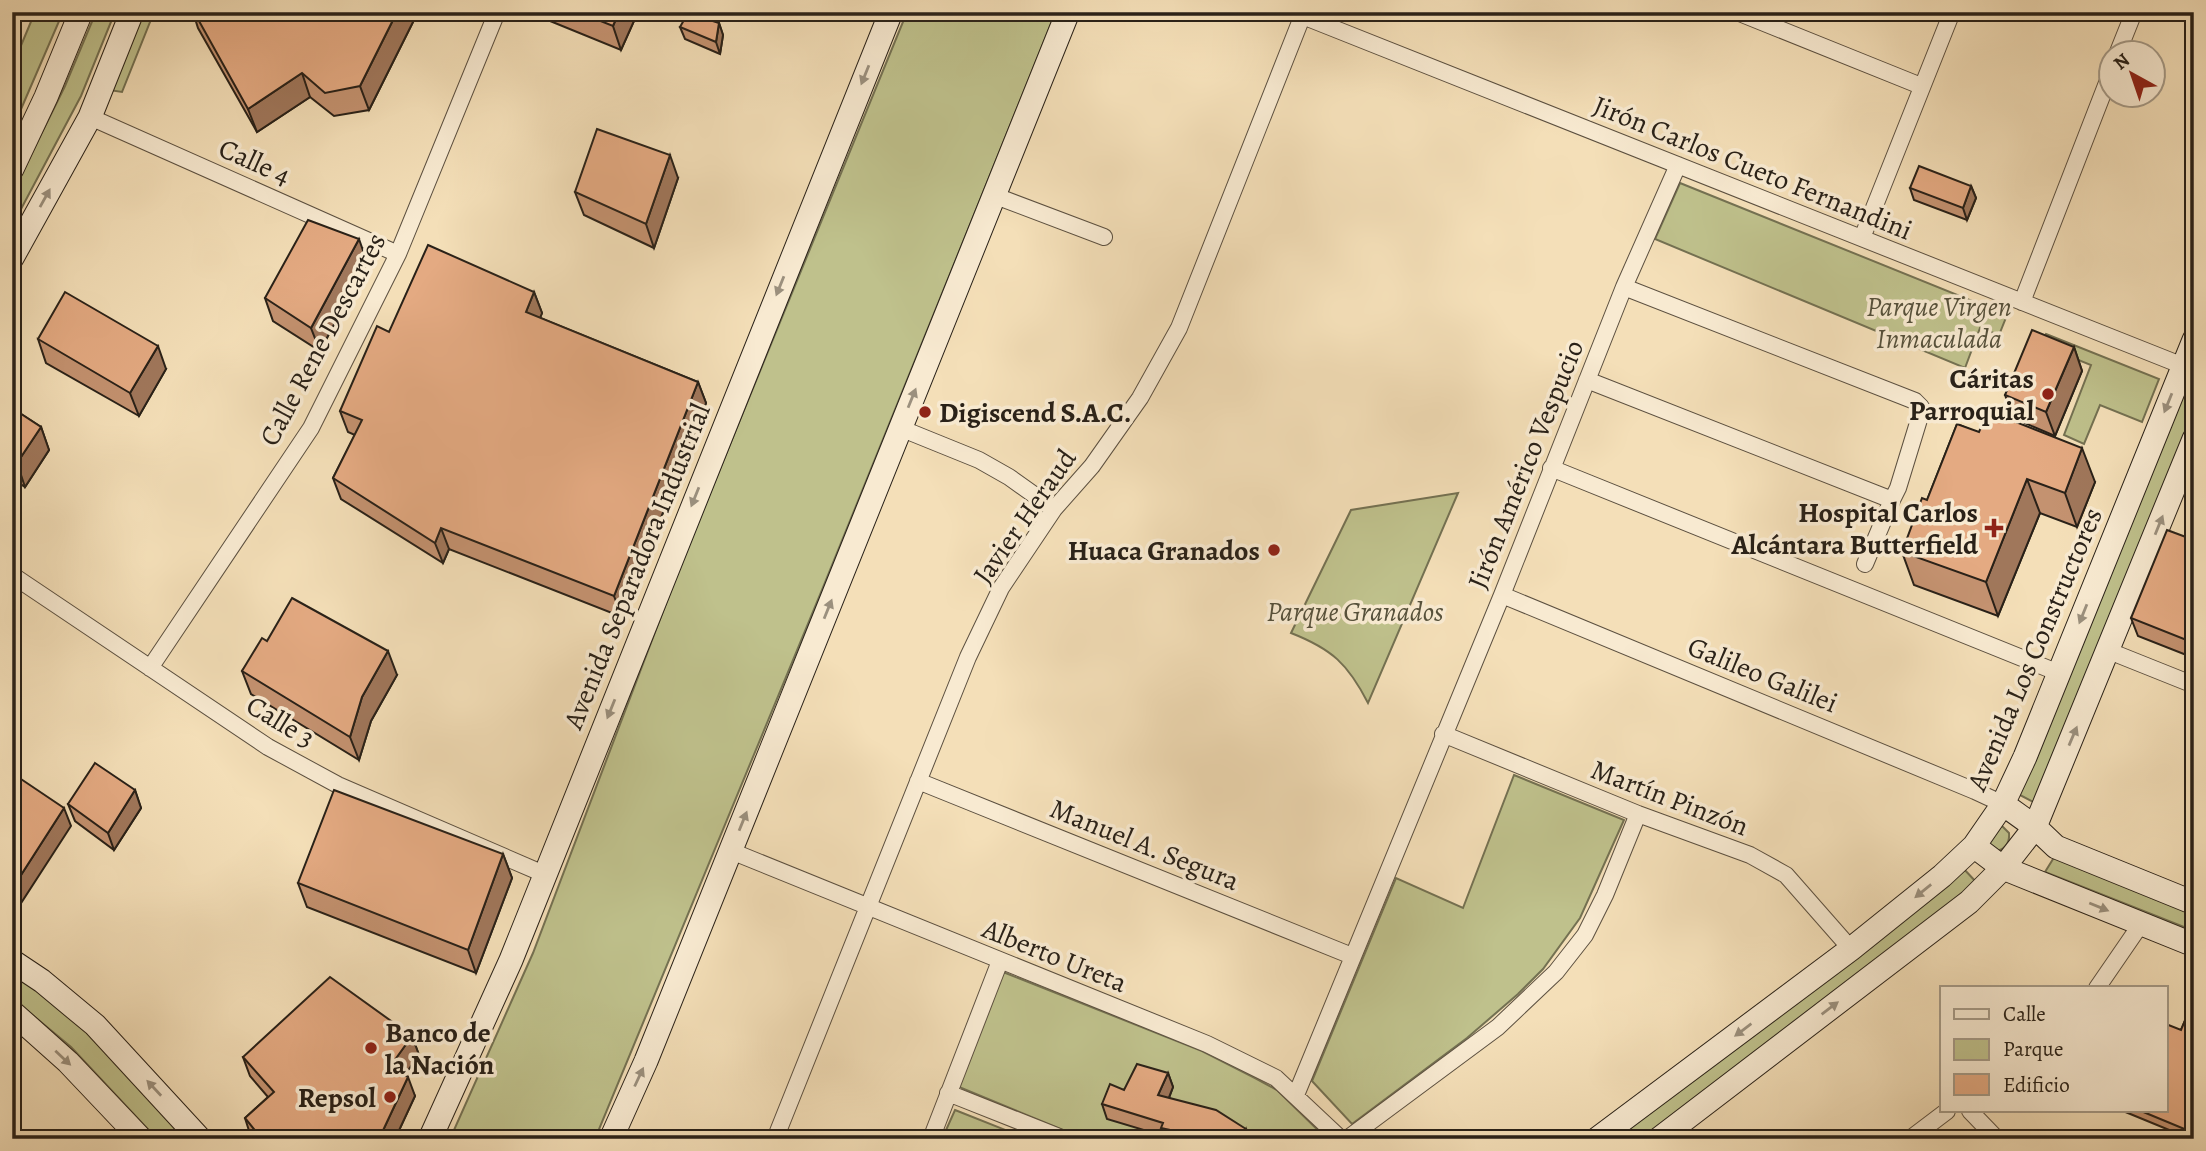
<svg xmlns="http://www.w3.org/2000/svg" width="2206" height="1151" font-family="Alegreya,serif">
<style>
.green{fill:#bfc18c;stroke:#747152;stroke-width:2}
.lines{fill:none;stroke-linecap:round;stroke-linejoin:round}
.street-casing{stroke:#5c5040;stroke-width:18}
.secondary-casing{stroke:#292118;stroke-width:25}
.street{stroke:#f8ead1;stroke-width:16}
.secondary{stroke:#f8ead1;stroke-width:23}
.wall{fill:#c49270;stroke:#292118;stroke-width:2}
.shaded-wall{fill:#a0775b;stroke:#292118;stroke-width:2}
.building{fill:#e4aa82;stroke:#292118;stroke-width:2}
.oneway{fill:#9b907e}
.poi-dot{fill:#8f2418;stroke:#f8ead1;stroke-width:2.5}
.labels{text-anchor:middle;stroke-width:7;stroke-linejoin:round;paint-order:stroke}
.street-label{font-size:28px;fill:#292118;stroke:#f8ead1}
.park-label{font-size:28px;font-style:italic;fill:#56513b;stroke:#f8ead1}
.poi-label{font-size:28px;font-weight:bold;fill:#292118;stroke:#f8ead1;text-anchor:end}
</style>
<rect width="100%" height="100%" fill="#f4dfb8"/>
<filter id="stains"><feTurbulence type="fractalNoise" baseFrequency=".00286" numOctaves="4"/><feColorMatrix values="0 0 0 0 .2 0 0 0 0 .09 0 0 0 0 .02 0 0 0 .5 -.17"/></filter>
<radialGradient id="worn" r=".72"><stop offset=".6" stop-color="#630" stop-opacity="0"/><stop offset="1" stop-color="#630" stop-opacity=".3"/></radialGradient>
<!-- green -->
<path class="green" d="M35 12H63L12 130V67Z
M96 12H115L81 96 12 226V193L65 86Z
M140 12H154L122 92 109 90Z
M907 12H1056L822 590 595 1139H450L533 953 681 564Z
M1680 183 2007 315 1999 335 1980 328 1965 368 1655 239Z
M2046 334 2159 379 2142 422 2100 405 2084 444 2064 435 2091 365 2041 345Z
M2188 393 2194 394V414L2035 803 2018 794 2183 394Z
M1458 493 1368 703C1348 664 1332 649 1291 633L1351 510Z
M1514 775 1624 820 1580 918 1543 969 1518 994 1467 1038 1352 1124 1312 1081 1396 878 1463 908Z
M1999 823 2009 833C2010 844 2004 851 1993 851L1981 834Z
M2058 851 2194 906V931L2045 872Z
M1962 867 1977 883 1650 1139H1614Z
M12 971 87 1031 188 1139H157L71 1047 12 998Z
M1003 972 1202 1051 1255 1078 1277 1090 1327 1139H1085L959 1087Z
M955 1110 1028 1139H942Z"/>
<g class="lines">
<defs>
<path id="street" d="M1737 12 1921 86
M1295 13 2191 369
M12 20 16 12
M2118 52 2134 12
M90 117 398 254
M993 195 1104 237
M1862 238 1952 12
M2022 302 2112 70
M1587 380 1892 500 1898 488 1921 413V407L1915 401 1624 287
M900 428 979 460 1009 477 1054 509
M1551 468 2059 673
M1865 564 1892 500
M12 575 268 747 338 785 544 874
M1502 595 1975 791 2003 804
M2109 651 2194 685
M150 668 311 428 398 254 497 12
M1443 734 1638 814 1750 855 1786 875 1851 949
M918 781 1352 956
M731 851 1207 1044 1276 1078 1341 1139
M2097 988 2141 924
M948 1093 1064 1139
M1296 1095 1502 595 1624 287 1678 165
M1970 1111 1997 1139
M775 1139 968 657 1001 588 1054 509 1092 466 1140 398 1179 328 1304 12
M931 1139 1000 961
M1347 1139 1498 1027 1556 972 1585 935 1605 895 1638 814
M1910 1139 1947 1111"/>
<path id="secondary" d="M12 169 46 97 81 12
M12 258 90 117 132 12
M2003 804 2035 827 2056 847 2194 903
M1974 846 2003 868 2194 945
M12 961 42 981 95 1025 200 1139
M12 1012 68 1062 141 1139
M430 1139 511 960 891 12
M611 1139 646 1061 1068 12
M1597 1139 1851 949 1942 876 1974 846 2003 804 2025 757 2194 340
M1659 1139 1969 902 2003 868 2035 827 2194 439"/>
</defs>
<!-- street casing -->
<use href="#street" class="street-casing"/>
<!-- secondary casing -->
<use href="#secondary" class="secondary-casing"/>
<!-- street -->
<use href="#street" class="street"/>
<!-- secondary -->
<use href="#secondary" class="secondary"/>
</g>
<!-- wall -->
<path class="wall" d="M193 12H418L369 110 334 116 310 97 257 132 198 28Z
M528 12H638L621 50Z
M719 23 723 35 720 54 685 39 680 27Z
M678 178 654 248 584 215 575 192Z
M1971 186 1976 198 1967 220 1914 200 1910 188Z
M367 262 320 351 273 321 265 298Z
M534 292 542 313 540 318 698 382 706 403 622 617 449 549 443 563 341 499 333 478 355 435 348 432 340 411 389 332Z
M38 339 166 369 139 416 46 363Z
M2074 347 2082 371 2055 436 2013 418 2005 395Z
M12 408 41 427 49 450 25 487 12 478Z
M1957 424 2095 482 2077 527 2040 513 1998 616 1914 585 1902 552 1927 500Z
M2194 540V658L2138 636 2131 618Z
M267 641 397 675 371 721 359 760 251 694 242 671Z
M135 790 141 808 114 850 75 821 68 804Z
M503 854 512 878 476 973 307 907 298 883Z
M2194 999V1139H2191L2123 1111H2166L2181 1030Z
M412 1036 419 1055 404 1075 415 1096 395 1139H253L251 1137 245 1118 268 1097 250 1076 243 1057Z
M1168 1073 1173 1087 1169 1098 1249 1139H1165L1164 1136 1107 1119 1102 1104 1124 1090Z"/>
<!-- shaded-wall -->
<path class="shaded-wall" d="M397 12H418L369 110 360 86Z
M619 12H638L621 50 613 26Z
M719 23 723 35 720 54 716 42Z
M302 73 310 97 257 132 248 109Z
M670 155 678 178 654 248 646 224Z
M1971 186 1976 198 1967 220 1963 208Z
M359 239 367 262 320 351 311 328Z
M534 292 542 313 534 333 526 312Z
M158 346 166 369 139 416 130 393Z
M2074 347 2082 371 2055 436 2046 412Z
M698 382 706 403 622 617 614 596Z
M41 427 49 450 25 487 17 463Z
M2082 448 2095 482 2077 527 2065 493Z
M2027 479 2040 513 1998 616 1986 582Z
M441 528 449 549 443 563 435 543Z
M388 651 397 675 371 721 359 760 350 737 362 697Z
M135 790 141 808 114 850 108 833Z
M64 808 71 826 12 917V889Z
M503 854 512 878 476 973 468 950Z
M412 1036 419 1055 396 1087 389 1068Z
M1168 1073 1173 1087 1164 1110 1158 1095Z
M408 1077 415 1096 395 1139H379Z
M1246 1129 1249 1139H1241Z"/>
<!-- building -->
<path class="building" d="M194 12H397L360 86 325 93 302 73 248 109Z
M578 12H619L613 26Z
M688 13 719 23 716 42 680 27Z
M597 129 670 155 646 224 575 192Z
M1919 166 1971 186 1963 208 1910 188Z
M308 220 359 239 311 328 265 298Z
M428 245 534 292 526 312 698 382 614 596 441 528 435 543 333 478 362 420 340 411 377 326 389 332Z
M65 292 158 346 130 393 38 339Z
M2032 330 2074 347 2046 412 2005 395Z
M12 408 41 427 17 463 12 460Z
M1988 411 2082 448 2065 493 2027 479 1986 582 1902 552 1922 498 1927 500 1957 424 1979 432Z
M2167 530 2194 540V643L2131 618Z
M292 598 388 651 362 697 350 737 242 671 262 638 267 641Z
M95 763 135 790 108 833 68 804Z
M12 773 64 808 12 889Z
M334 790 503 854 468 950 298 883Z
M330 977 412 1036 389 1068 408 1077 379 1139H262L245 1118 274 1092 243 1057Z
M2194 999V1133L2141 1111H2166V1024L2181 1030Z
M1137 1064 1168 1073 1158 1095 1216 1110 1246 1129 1241 1139H1203V1137L1161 1128 1163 1123 1102 1104 1110 1084 1124 1090Z"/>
<!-- one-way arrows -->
<defs><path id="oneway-solid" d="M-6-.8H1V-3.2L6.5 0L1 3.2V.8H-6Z" transform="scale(1.75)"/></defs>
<g class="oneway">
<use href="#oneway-solid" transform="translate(865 75) rotate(112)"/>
<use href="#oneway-solid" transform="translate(45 198) rotate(-61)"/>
<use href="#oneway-solid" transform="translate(780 286) rotate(112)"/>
<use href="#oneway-solid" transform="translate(912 398) rotate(-68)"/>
<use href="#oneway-solid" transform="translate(2168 403) rotate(112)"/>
<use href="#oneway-solid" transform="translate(695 497) rotate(112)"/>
<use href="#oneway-solid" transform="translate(2159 525) rotate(-68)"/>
<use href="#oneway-solid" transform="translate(828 609) rotate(-68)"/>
<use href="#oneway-solid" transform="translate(2083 614) rotate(112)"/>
<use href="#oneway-solid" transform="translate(611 709) rotate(112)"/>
<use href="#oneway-solid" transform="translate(2073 736) rotate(-67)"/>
<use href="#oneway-solid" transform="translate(743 821) rotate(-68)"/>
<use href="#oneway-solid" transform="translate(1923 891) rotate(141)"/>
<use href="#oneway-solid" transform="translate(2099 907) rotate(22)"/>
<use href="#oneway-solid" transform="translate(1830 1008) rotate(-37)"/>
<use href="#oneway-solid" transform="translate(1743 1030) rotate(143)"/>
<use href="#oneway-solid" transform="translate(63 1058) rotate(43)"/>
<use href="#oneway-solid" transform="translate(639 1077) rotate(-65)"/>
<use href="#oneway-solid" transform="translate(154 1088) rotate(-133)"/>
</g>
<!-- markers -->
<g class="poi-dot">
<circle cx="2048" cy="394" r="7"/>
<circle cx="925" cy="412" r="7"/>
<path d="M1990.5 517.5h7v7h7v7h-7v7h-7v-7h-7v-7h7z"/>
<circle cx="1274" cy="550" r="7"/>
<circle cx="371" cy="1048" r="7"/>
<circle cx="390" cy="1097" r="7"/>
</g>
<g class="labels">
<!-- street labels -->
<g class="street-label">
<text transform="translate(255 161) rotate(24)" y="10">Calle 4</text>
<text transform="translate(1753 167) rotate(22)" y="10">Jirón Carlos Cueto Fernandini</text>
<text transform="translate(322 339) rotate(-62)" y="10">Calle Rene Descartes</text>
<text transform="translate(1525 464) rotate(-68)" y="10">Jirón Américo Vespucio</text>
<text transform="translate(1024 516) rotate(-55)" y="10">Javier Heraud</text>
<text transform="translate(636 566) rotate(-68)" y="10">Avenida Separadora Industrial</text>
<text transform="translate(2034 649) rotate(-67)" y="10">Avenida Los Constructores</text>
<text transform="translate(1763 674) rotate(22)" y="10">Galileo Galilei</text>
<text transform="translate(281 721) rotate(31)" y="10">Calle 3</text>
<text transform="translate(1670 797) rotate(21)" y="10">Martín Pinzón</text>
<text transform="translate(1145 844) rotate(22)" y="10">Manuel A. Segura</text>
<text transform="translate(1055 955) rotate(22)" y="10">Alberto Ureta</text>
</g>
<!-- park labels -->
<g class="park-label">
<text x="1939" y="316">Parque Virgen<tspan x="1939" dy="32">Inmaculada</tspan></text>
<text x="1355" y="621">Parque Granados</text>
</g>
<!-- poi labels -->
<g class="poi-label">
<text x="2034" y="388">Cáritas<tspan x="2034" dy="32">Parroquial</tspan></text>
<text x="939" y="422" text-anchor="start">Digiscend S.A.C.</text>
<text x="1978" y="522">Hospital Carlos<tspan x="1978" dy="32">Alcántara Butterfield</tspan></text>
<text x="1260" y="560">Huaca Granados</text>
<text x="385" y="1042" text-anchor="start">Banco de<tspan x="385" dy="32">la Nación</tspan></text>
<text x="376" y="1107">Repsol</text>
</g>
</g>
<!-- margin -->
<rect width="2206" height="1151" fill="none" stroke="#f4dfb8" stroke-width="42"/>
<rect x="14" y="14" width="2178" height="1123" fill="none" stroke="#292118" stroke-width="3.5"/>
<rect x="21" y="21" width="2164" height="1109" fill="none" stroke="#292118" stroke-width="2"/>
<!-- legend -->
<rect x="1940" y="986" width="228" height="126" fill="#f8ead1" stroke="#a59a87" stroke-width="2"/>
<rect x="1954" y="1009" width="35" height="10" fill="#f8ead1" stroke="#a59a87" stroke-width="2"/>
<text x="2003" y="1021" font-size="21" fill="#292118">Calle</text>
<rect x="1954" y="1039" width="35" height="21" fill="#bfc18c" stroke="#a59a87" stroke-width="2"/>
<text x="2003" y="1056" font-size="21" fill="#292118">Parque</text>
<rect x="1954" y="1074" width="35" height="21" fill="#e4aa82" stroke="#a59a87" stroke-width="2"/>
<text x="2003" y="1092" font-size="21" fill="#292118">Edificio</text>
<!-- north arrow -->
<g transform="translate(2132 74) rotate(320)"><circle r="33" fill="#f8ead1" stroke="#a59a87" stroke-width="2"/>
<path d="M0-5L12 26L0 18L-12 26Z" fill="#8f2418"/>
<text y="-10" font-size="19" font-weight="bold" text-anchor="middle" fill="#292118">N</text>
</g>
<rect width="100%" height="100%" filter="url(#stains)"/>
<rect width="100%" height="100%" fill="url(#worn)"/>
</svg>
